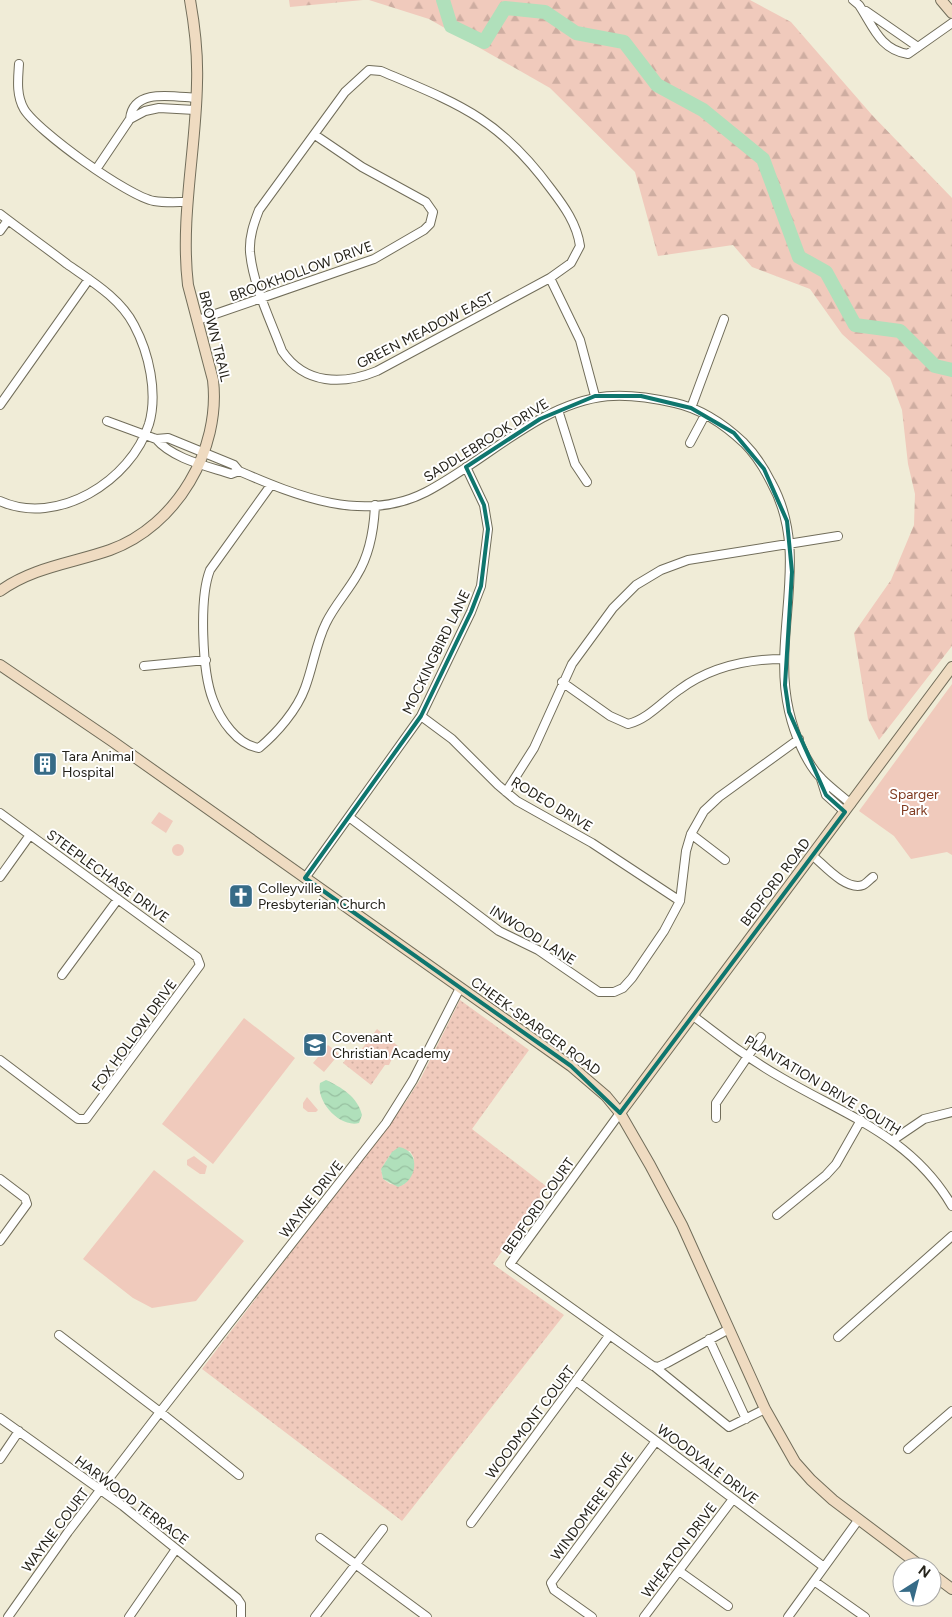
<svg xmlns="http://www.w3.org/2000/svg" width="952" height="1617" font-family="Figtree,sans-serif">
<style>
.grass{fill:url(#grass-dots);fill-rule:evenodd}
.forest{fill:url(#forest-firs)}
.green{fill:#f0cabc}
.water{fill:url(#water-waves)}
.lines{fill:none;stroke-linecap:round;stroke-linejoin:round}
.river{stroke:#b0e0bb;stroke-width:14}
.street-casing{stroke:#716d5a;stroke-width:10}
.secondary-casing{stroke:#716d5a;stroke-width:12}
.street{stroke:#fff;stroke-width:8}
.secondary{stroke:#efdbc1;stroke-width:10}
.marked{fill:none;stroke:#0f766e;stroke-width:4;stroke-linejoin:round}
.labels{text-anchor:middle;stroke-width:4;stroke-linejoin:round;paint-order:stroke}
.street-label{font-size:14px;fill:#25231b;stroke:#fff}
.poi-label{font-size:14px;fill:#25231b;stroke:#fff;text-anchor:start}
.park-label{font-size:14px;fill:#803c22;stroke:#fff}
</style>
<defs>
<pattern id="grass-dots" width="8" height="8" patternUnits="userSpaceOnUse" patternTransform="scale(1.25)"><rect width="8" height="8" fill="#f0cabc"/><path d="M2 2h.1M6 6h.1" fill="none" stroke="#ceada1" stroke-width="1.8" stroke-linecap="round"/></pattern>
<pattern id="forest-firs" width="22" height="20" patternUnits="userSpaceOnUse" patternTransform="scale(1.25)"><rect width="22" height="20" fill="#f0cabc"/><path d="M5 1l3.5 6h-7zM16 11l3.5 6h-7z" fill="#ceada1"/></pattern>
<pattern id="water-waves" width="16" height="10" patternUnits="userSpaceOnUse" patternTransform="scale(1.25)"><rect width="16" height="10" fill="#b0e0bb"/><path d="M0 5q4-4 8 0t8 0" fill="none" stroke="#97c0a0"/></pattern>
</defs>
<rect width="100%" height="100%" fill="#f0ecd7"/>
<!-- grass -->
<path class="grass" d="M460 1000 529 1050 472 1129 547 1187 493 1264 564 1315 402 1521 202 1369 405 1103 421 1078ZM410 1151 414 1158 410 1177 403 1185 390 1184 383 1179 381 1169 392 1152Z
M377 1029 398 1046 389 1065H385L371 1085 343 1063 353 1050 358 1054Z"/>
<!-- forest -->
<path class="forest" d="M289 0H363L290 7Z
M369 0H750L791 22 872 115 952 198V646L879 740 868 719 854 633 891 580 914 525 915 494 908 464 902 410 890 378 842 334 810 289 752 267 733 245 658 256 635 172 550 88 429 19Z"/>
<!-- green -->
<path class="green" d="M952 684V855L947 852 911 859 894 836 859 811Z
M159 812 173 821 166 833 151 823Z
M172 850a6 6 0 1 1 12 0a6 6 0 1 1-12 0Z
M244 1018 295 1058 213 1164 162 1124Z
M328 1045 339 1054 324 1072 313 1063Z
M307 1097 318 1110 316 1112H308L303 1108V1103Z
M194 1156 207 1166 205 1174H200L187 1165V1160Z
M154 1170 244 1241 196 1301 152 1308 133 1298 83 1259Z"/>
<!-- water -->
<path class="water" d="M326 1080C341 1087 358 1097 362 1115L359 1123C340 1128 316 1102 320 1083Z
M399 1147C422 1151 417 1182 398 1187L383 1179 381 1169 392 1152Z"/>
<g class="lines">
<!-- river -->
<path class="river" d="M443 0 451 26 484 42 505 8 545 12 576 33 624 42 657 85 703 110 763 159 799 257 826 272 855 325 900 331 935 366 952 370"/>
<defs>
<path id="street" d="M853 0 859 5C873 26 880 50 908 54L952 23
M866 11 918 47
M19 64C18 79 16 95 24 109 37 131 129 197 154 201 165 203 177 202 188 202
M369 70 381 71C459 104 499 118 551 189 564 206 577 224 580 246L571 263 550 278 377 371C343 385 305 385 282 351 270 319 253 285 250 252 249 237 254 223 259 210L345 92Z
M130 119 145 111 159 108 195 110
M97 168 130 119C133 87 175 97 197 98
M0 214C22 231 45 247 67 264 91 281 120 298 134 325 149 353 158 393 149 424 131 481 57 527 0 501
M0 231 8 220
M550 278 580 340 595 396
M198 320 374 259 424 230 430 224 433 212 426 202 362 167 315 135
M0 405 89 279
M691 408 724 319
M558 410 575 464 587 482
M107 421 156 439 168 438 234 465 239 471C297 496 364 524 426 492 466 471 502 440 542 418 591 392 622 391 675 403 702 409 725 425 744 443 756 455 764 468 771 482 812 555 771 634 789 711 794 733 806 764 822 779 831 788 842 796 851 804
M156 439C173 459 207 466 231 474L239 471
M690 443 705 415
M271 485 210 570C199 598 202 672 213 700 220 719 237 745 259 748 277 733 297 710 305 688 313 667 316 643 326 623 334 606 348 591 357 575 370 554 374 529 375 505
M144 666 206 660
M562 682 610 716 628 724C648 719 663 701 679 690 710 667 746 659 784 659
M421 716 452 739 498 785 517 801 592 843 680 901
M821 779 826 795 845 812
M506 792 534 748 572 664 613 608 636 585 661 570 688 560 838 536
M0 813 197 957 200 965 86 1119H78L0 1060
M349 817 499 931 538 950 599 992H614L623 988 632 978 664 931 680 901 686 851 691 834 704 811 719 797 799 739
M691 834 725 860
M813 856C824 865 846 891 863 885 866 884 870 879 873 877
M0 877 30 835
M305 878 421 716 471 612 481 586 488 529 484 505 466 467
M62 975 118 899
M692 1015C722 1038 750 1060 782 1078 847 1116 912 1137 952 1206
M620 1113 510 1264 653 1366 658 1367 667 1363 729 1329
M716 1118V1103L761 1037
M893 1140 924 1119 952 1112
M0 1179 25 1198 27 1204 0 1241
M777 1215 826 1175 836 1164 861 1120
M59 1335 160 1412 239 1475
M838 1337 952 1236
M709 1339 746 1419
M655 1367 729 1427 765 1409
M576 1381 824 1567
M0 1418 123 1506 237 1598 241 1604V1617
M908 1449 952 1411
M0 1459 19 1431
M471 1523 609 1336
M320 1538 427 1617
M679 1571 728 1606
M814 1581 865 1617
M8 1617 68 1532 160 1412 386 1123 413 1080 460 988
M129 1617 176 1549
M315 1617 383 1529
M592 1617 554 1590 551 1583 656 1441
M644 1617 733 1499
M788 1617 859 1519"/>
<path id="secondary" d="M941 0 952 13
M0 591C33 567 73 563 110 550 177 526 221 449 213 380L188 285C180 218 196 150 197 83 198 55 195 28 190 0
M0 665 112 741 571 1066 606 1096 620 1113 650 1165 682 1225 765 1409 795 1462 811 1480 833 1500 922 1567
M620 1113 952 667
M932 1574 952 1589"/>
</defs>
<!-- street casing -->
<use href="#street" class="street-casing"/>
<!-- secondary casing -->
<use href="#secondary" class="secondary-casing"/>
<!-- street -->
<use href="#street" class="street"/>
<!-- secondary -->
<use href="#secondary" class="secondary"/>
</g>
<!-- marked area -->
<path class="marked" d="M595 396H641L691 408 734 433 764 469 787 521 792 572 785 685 789 712 826 795 845 812 620 1113 571 1066 305 878 421 716 471 612 481 586 488 529 484 505 466 467 540 419Z"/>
<!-- icons -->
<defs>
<symbol id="building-square" viewBox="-11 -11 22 22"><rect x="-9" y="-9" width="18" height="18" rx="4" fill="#366b87" stroke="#fff"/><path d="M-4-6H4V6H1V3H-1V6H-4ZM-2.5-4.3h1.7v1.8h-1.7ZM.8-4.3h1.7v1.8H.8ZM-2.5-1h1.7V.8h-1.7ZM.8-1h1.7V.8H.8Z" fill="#fff"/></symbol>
<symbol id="church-square" viewBox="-11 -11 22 22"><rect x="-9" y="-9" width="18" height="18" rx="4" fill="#366b87" stroke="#fff"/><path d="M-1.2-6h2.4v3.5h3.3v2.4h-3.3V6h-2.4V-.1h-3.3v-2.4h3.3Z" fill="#fff"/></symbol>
<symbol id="school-square" viewBox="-11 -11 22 22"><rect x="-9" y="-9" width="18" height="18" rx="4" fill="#366b87" stroke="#fff"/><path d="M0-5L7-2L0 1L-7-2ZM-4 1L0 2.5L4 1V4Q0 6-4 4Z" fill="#fff"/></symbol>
</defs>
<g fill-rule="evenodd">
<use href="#building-square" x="31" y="750" width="28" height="28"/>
<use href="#church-square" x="227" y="882" width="28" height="28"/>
<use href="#school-square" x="301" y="1031" width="28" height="28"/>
</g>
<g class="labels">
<!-- street labels -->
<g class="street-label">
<text transform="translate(301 271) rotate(-20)" y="5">BROOKHOLLOW DRIVE</text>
<text transform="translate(425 330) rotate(-27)" y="5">GREEN MEADOW EAST</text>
<text transform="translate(215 336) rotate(76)" y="5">BROWN TRAIL</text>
<text transform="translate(486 440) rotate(-32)" y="5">SADDLEBROOK DRIVE</text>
<text transform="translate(436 652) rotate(-64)" y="5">MOCKINGBIRD LANE</text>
<text transform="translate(552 804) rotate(31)" y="5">RODEO DRIVE</text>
<text transform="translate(108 876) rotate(36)" y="5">STEEPLECHASE DRIVE</text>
<text transform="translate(775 882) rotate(-53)" y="5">BEDFORD ROAD</text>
<text transform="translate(533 935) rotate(32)" y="5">INWOOD LANE</text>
<text transform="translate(536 1026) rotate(36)" y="5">CHEEK-SPARGER ROAD</text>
<text transform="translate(134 1035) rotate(-54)" y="5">FOX HOLLOW DRIVE</text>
<text transform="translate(823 1085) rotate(31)" y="5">PLANTATION DRIVE SOUTH</text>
<text transform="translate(311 1199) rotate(-52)" y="5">WAYNE DRIVE</text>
<text transform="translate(538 1206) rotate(-55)" y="5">BEDFORD COURT</text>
<text transform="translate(530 1422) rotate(-53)" y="5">WOODMONT COURT</text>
<text transform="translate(708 1464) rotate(37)" y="5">WOODVALE DRIVE</text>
<text transform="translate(132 1500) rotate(37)" y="5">HARWOOD TERRACE</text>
<text transform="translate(592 1506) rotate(-54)" y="5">WINDOMERE DRIVE</text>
<text transform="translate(55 1530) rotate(-53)" y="5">WAYNE COURT</text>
<text transform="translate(679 1550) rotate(-53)" y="5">WHEATON DRIVE</text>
</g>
<!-- poi labels -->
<g class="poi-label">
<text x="62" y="761">Tara Animal<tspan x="62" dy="16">Hospital</tspan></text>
<text x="258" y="893">Colleyville<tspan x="258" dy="16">Presbyterian Church</tspan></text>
<text x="332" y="1042">Covenant<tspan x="332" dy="16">Christian Academy</tspan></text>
</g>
<!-- park labels -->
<g class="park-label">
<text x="914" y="799">Sparger<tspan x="914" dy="16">Park</tspan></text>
</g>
</g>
<!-- north arrow -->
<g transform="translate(917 1582) rotate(36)"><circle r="24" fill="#ffffff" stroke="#a8a7a4"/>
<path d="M0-4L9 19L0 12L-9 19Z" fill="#366b87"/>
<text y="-8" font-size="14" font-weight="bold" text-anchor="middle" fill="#25231b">N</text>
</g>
</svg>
